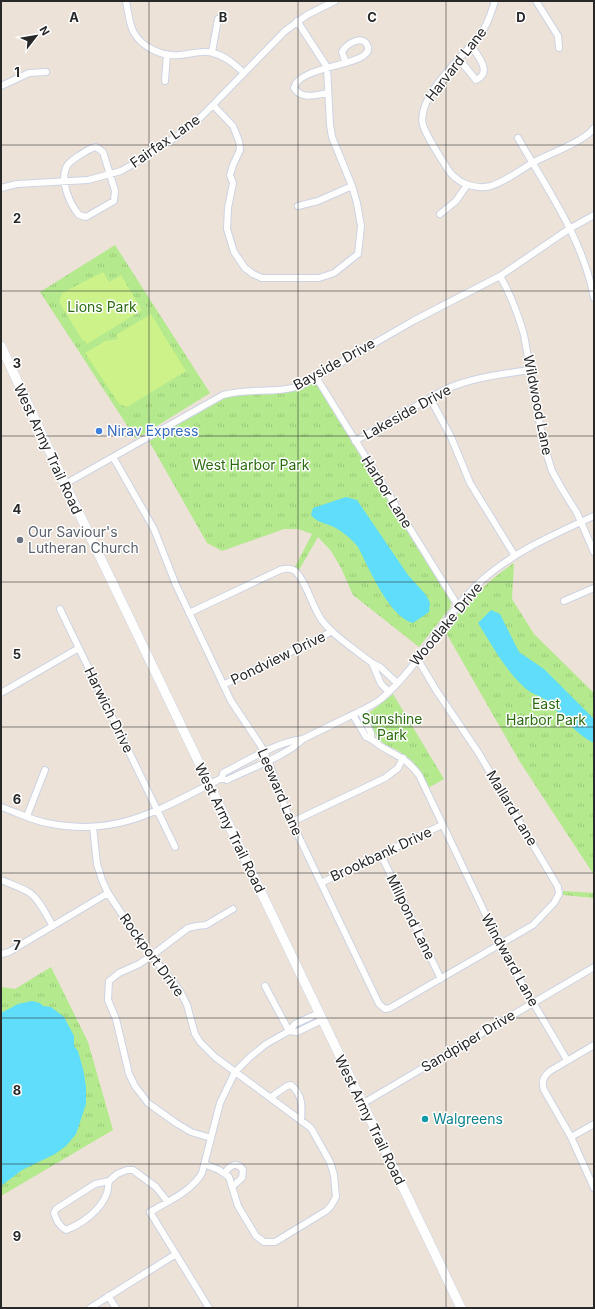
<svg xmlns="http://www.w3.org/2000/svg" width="595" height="1309" font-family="Inter,sans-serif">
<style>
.park{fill:url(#park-tufts)}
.pitch{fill:#cdf289}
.water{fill:#5fddfa}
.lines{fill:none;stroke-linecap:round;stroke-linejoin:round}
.minor-casing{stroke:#cdd3e3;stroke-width:8}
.secondary-casing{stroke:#cdd3e3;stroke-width:10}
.minor{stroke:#fff;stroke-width:6}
.secondary{stroke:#fff;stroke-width:9}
.grid{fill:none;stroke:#282828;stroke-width:1;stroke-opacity:0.55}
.shop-dot{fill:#3f7fe0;stroke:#fff;stroke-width:1.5}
.worship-dot{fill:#6b7280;stroke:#fff;stroke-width:1.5}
.culture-dot{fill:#0f9aa8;stroke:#fff;stroke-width:1.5}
.labels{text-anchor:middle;stroke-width:3;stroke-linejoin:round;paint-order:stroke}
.street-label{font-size:14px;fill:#282828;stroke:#fff}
.park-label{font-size:14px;fill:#2c6b12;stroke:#fff}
.shop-label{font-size:14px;fill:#366cbe;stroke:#fff;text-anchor:start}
.worship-label{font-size:14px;fill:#5b616d;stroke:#fff;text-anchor:start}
.culture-label{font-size:14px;fill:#0d838f;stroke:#fff;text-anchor:start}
.grid-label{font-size:13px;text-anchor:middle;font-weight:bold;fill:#282828;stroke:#fff;stroke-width:3;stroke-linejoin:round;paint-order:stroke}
</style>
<defs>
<pattern id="park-tufts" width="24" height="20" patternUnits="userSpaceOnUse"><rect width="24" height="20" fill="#b4e98e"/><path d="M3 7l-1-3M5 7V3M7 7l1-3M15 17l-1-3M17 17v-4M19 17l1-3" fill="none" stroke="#9bc87a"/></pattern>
</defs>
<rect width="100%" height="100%" fill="#ece2d8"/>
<!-- park -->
<path class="park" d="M115 245 210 393 136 439 40 292Z
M314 383 316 384 451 602 450 608 419 647 353 595 341 568 331 551 318 537 299 570 295 567 312 534 298 529H284L222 551 207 543 149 441 220 400 233 395 250 393 269 394 289 392 301 389Z
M514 563 512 599 534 634 594 693V875L520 762 445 631C464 604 487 581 514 563Z
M393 694 444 779 428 788 421 773 411 760 397 750 384 744 377 737 368 719 369 713Z
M563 891 594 893V898L563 895Z
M51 967 88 1042 113 1130 1 1196V987L15 989Z"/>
<!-- pitch -->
<path class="pitch" d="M103 272 109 282 121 275 142 310 87 344 84 340 83 341 59 302 62 293Z
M151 314 186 371 127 407 119 404 85 353 105 341 118 339 116 335Z"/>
<!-- water -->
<path class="water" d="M346 497 357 500 408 575 426 595 430 603 429 612 413 623C389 617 369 568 358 547 352 539 343 532 334 527 325 523 318 523 311 515L313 508Z
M491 610 500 614 519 652 544 669 594 719V743C575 734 563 716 548 702 542 696 531 694 525 688 505 670 492 645 478 623Z
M32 1001 40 1003 43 1006 51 1007 64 1017 74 1036V1046L78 1051 84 1073 86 1087V1104L76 1134 66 1146 55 1154 22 1170 1 1186V1013L18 1004Z"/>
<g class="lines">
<defs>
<path id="minor" d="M126 1C128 11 129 22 133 31 141 47 162 57 180 55 191 54 203 50 213 53 226 56 234 64 244 73
M495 1C491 13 488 25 480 35 463 57 416 96 423 125 425 133 441 159 447 168 456 183 474 190 491 186 506 181 519 171 532 163 548 154 584 142 594 128
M536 1 558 36 559 48
M212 52 218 19
M459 59 476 80C493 72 478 57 471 45
M165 81 167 54
M1 86 29 73 46 72
M328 93C315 95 302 100 294 88 298 65 373 66 368 47 364 33 346 44 342 52L346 63
M213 105 233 126 239 141 240 150 233 165 230 175 233 183 228 208 227 229 234 252 245 268 253 274 262 278H319L334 273 358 254 361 226 357 203 352 186 332 137 330 125 327 67 297 21
M518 138C547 189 583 239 594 298
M96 147 103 152 115 191 114 201 86 217 79 215C70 204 60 182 66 168 68 162 75 158 80 155 85 152 90 148 96 147Z
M1 188 17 184 88 180 121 171 135 163 182 133 202 116 285 31 307 15 335 1
M298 206 318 201 352 186
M440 214 456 201 467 185
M500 276C511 295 518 314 524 335L543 442 552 471 562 489 577 513 594 552
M316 377 458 606
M430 398 451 437 470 483 515 556
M355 441 442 391C469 378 501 374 530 370
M113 457 154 529 176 585 231 701 261 746 270 765 286 810 379 1004 385 1009 390 1008 533 925 554 903 559 894 558 887 478 752 436 690 417 658
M65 484 223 395C250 387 276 395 302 385L413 321 500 276 569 229 594 215
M564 601 594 588
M60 609 175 847
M189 613 280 570C287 568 293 568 297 573 307 584 312 606 321 619 332 635 357 651 372 663L380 667 397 683
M372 663 381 684 389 692
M223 685 325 635 332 631
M1 693 79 648
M360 711 371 733V738
M353 715 366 737C372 738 374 742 379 745 396 756 406 757 419 775L505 955 567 1060
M222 778 227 780C247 770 288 755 303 739
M1 807C16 812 31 820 47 823 118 838 162 808 222 778L223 773C247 761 276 742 303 739 317 732 332 725 346 718 358 712 371 707 381 699 420 666 443 616 481 581 513 552 555 534 594 516
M27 816 45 770
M292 822 385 778 398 768 403 758
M93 827 97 864 102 880 108 893 137 937 180 991 187 1005 195 1034 200 1042 215 1057 311 1128 330 1162 334 1175 336 1197 331 1206 326 1211 275 1242H264L256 1236 238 1206 229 1177 219 1170 204 1164
M381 855 441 979
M1 880C10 884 21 887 30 893 40 900 46 915 53 926
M321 883 442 825
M1 954 9 952 108 893
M265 986 289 1031
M289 1031 297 1032 322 1020
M594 1045 550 1071C544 1076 541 1081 544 1090L571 1137 594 1188
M271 1097 287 1086 291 1085C303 1095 302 1107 301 1121
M362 1104 594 967
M571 1137 594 1124
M211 1138 191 1132 176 1123 148 1103 135 1086 129 1074 116 1019 108 1000 109 981 119 973 139 964 151 956 188 928 197 926 206 925 233 909
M225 1173C230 1165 237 1161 243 1170L242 1178 233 1186
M109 1181C108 1185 108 1190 107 1193 101 1210 82 1224 66 1230 59 1226 57 1221 54 1213L56 1209 95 1184 109 1181 117 1174 127 1170H133L156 1187 167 1201
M108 1296 116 1308
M90 1308 176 1254
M209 1308 150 1212C168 1201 191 1192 202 1173L220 1103 235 1072 250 1057 266 1044 289 1031 295 1024 319 1013"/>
<path id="secondary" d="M1 346 65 484 461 1308"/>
</defs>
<!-- minor casing -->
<use href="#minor" class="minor-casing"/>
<!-- secondary casing -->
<use href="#secondary" class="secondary-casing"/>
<!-- minor -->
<use href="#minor" class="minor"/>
<!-- secondary -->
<use href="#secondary" class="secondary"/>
</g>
<!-- grid -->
<path class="grid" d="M149 1V1308M298 1V1308M446 1V1308M1 145H594M1 291H594M1 436H594M1 582H594M1 727H594M1 873H594M1 1018H594M1 1164H594"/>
<!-- markers -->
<circle class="shop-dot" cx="99" cy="431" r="4"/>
<circle class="worship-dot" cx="20" cy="540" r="4"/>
<circle class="culture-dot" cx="425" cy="1119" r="4"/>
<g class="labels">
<!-- street labels -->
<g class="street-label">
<text transform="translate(456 64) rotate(-52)" y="5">Harvard Lane</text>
<text transform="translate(165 141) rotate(-35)" y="5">Fairfax Lane</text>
<text transform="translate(334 364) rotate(-29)" y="5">Bayside Drive</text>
<text transform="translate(538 405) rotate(79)" y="5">Wildwood Lane</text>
<text transform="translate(407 412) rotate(-29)" y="5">Lakeside Drive</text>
<text transform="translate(48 449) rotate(65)" y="5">West Army Trail Road</text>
<text transform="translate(387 492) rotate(58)" y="5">Harbor Lane</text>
<text transform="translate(446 624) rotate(-50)" y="5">Woodlake Drive</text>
<text transform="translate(278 658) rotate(-26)" y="5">Pondview Drive</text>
<text transform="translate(109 710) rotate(64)" y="5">Harwich Drive</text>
<text transform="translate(280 792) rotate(67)" y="5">Leeward Lane</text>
<text transform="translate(512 808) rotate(59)" y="5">Mallard Lane</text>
<text transform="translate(230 828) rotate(64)" y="5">West Army Trail Road</text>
<text transform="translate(381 854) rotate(-25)" y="5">Brookbank Drive</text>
<text transform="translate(411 917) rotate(64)" y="5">Millpond Lane</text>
<text transform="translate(152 955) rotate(54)" y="5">Rockport Drive</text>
<text transform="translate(510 960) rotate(61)" y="5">Windward Lane</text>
<text transform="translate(468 1041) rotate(-31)" y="5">Sandpiper Drive</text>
<text transform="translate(370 1120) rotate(64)" y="5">West Army Trail Road</text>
</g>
<!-- park labels -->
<g class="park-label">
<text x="102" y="312">Lions Park</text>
<text x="251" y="470">West Harbor Park</text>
<text x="546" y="709">East<tspan x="546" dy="16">Harbor Park</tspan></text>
<text x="392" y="724">Sunshine<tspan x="392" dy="16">Park</tspan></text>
</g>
<!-- shop labels -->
<g class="shop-label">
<text x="107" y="436">Nirav Express</text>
</g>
<!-- worship labels -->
<g class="worship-label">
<text x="28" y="537">Our Saviour's<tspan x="28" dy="16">Lutheran Church</tspan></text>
</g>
<!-- culture labels -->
<g class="culture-label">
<text x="433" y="1124">Walgreens</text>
</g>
</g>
<g class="grid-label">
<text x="74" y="22">A</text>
<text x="223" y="22">B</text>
<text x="372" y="22">C</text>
<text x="521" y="22">D</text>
<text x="17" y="77">1</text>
<text x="17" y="223">2</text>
<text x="17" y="368">3</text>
<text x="17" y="514">4</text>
<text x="17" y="659">5</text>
<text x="17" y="804">6</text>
<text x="17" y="950">7</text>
<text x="17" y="1095">8</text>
<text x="17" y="1241">9</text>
</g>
<!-- border -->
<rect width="595" height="1309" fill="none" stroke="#282828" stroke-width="4"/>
<!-- north arrow -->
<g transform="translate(36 36) rotate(59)" stroke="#ffffff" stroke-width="3" paint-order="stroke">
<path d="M0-3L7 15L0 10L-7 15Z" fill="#282828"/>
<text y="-6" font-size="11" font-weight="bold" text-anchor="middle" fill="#282828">N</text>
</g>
</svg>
